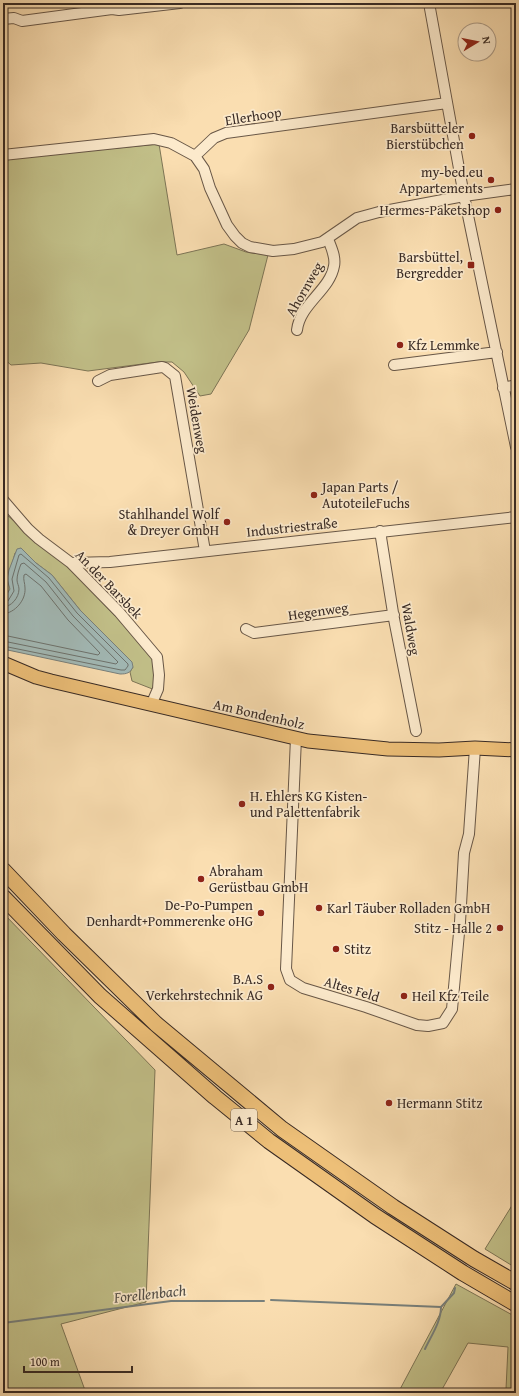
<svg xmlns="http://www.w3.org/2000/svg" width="519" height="1396" font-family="'Gentium Book Plus',serif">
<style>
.green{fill:#c2c089;stroke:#7d7556}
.water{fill:#a2b9b6;stroke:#78807c}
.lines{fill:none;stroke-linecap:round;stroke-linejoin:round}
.shore{stroke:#6d726d;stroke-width:1}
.stream{stroke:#78807c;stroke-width:2}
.minor-casing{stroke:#685747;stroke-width:12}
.major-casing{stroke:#382a24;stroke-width:15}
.highway-casing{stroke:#382a24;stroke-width:17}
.minor{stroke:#fceacc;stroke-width:10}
.major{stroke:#edbf78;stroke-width:13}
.highway{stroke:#edbf78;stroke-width:15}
.poi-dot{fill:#8f2418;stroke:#fceacc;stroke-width:1.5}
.labels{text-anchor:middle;stroke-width:3.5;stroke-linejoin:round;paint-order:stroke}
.shield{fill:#fceacc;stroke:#736456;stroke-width:1}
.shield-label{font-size:13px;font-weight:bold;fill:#382a24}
.street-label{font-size:14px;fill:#382a24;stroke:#fceacc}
.poi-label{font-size:14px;fill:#382a24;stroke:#fceacc;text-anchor:end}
.water-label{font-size:15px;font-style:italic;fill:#524e48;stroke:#fceacc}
</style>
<rect width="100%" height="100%" fill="#fadeb1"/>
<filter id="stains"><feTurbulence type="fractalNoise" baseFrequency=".005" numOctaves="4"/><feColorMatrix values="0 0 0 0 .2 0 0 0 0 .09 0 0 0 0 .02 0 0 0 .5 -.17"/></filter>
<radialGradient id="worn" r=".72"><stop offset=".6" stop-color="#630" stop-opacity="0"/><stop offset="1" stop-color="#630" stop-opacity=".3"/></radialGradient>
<!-- green -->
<path class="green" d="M159 144 177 255 224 244 246 252 268 255 249 330 211 394 200 396 184 372 172 362H158L88 371 41 363 11 365 3 358V159Z
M7 515 77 575 155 659V690L132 681 130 672 133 667 80 610 52 575 36 563 21 548 15 553 8 579 10 589 3 601V523Z
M3 913 155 1070 146 1302 61 1324 86 1393H3Z
M516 1199V1268L485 1249Z
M456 1284 516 1317V1393H508L506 1389 508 1347 468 1343 440 1393H398Z"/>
<!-- water -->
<path class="water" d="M21 548 36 563 52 575 80 610 132 662 133 667C130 673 127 674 120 674L3 649V601L10 589 7 579 9 570 17 549Z"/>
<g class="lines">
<!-- shore -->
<path class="shore" d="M3 602 8 601 14 591 12 579 19 555 21 554 49 578 77 613 128 664V666L125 670H121L3 646
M3 607C11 607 19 598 19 589 19 586 17 583 17 580 17 575 19 569 21 564L24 563 46 582 73 616 118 662 116 664 3 641
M3 614C15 613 26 600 25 588 25 583 23 580 24 575L26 574 41 586 68 620 100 653 98 655 3 635"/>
<!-- stream -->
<path class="stream" d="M271 1300 441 1307 454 1293 455 1288
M3 1323 171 1301H264
M425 1349C431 1336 441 1322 441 1307"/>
<defs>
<path id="minor" d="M429 3 464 196 516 447
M3 19 14 18 22 21 112 9 119 10 180 3
M3 155 154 139 171 143 195 156 214 138 226 133 447 103
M195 156 204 169 210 188 227 225 235 236 242 243 250 247 273 251 294 249 322 242 357 218 379 212 464 196 516 189
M297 330C300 304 330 290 334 266 336 257 331 247 328 239
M394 365 497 352
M98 381 110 375 162 367 165 368 175 376 205 551
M503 388 516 385
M3 500 28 529 39 539 71 563 119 612 157 657 159 675 158 689 151 705
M380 531 394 619 416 731
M71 563 110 562 516 517
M246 629 254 633 394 615
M296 738 286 969 290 980 303 988 366 1007 417 1025 428 1026 443 1023 452 1009 460 922 464 853 469 834 475 748"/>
<path id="major" d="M3 663 36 677 51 681 308 741 388 749 439 750 475 748 516 750"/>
<path id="highway" d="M3 870 64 934 156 1024 282 1129 393 1207 474 1259 516 1283
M3 897 100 996 215 1097 269 1141 375 1216 463 1273 516 1304"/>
</defs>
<!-- minor casing -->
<use href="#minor" class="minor-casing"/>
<!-- major casing -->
<use href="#major" class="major-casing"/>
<!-- highway casing -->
<use href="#highway" class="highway-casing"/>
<!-- minor -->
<use href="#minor" class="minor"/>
<!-- major -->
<use href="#major" class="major"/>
<!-- highway -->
<use href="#highway" class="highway"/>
</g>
<!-- markers -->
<g class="poi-dot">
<circle cx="472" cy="136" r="4"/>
<circle cx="491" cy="180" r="4"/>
<circle cx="498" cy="210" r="4"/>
<rect x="467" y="261" width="8" height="8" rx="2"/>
<circle cx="400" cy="345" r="4"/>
<circle cx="314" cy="495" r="4"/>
<circle cx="227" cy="522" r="4"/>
<circle cx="242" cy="804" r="4"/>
<circle cx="201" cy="879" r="4"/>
<circle cx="319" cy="908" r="4"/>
<circle cx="261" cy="913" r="4"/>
<circle cx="500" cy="928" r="4"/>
<circle cx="336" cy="949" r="4"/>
<circle cx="271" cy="987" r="4"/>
<circle cx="404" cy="996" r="4"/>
<circle cx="389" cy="1103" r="4"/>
</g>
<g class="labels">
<!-- shield labels -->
<rect class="shield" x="231" y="1109" width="26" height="22" rx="3"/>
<g class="shield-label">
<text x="244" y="1125">A 1</text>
</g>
<!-- street labels -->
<g class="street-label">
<text transform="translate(253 116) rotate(-9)" y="5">Ellerhoop</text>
<text transform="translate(304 289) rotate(-60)" y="5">Ahornweg</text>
<text transform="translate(197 420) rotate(80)" y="5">Weidenweg</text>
<text transform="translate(292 527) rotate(-6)" y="5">Industriestraße</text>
<text transform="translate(109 584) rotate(46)" y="5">An der Barsbek</text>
<text transform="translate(318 611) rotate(-8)" y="5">Hegenweg</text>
<text transform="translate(411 629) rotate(80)" y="5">Waldweg</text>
<text transform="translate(259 714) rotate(13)" y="5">Am Bondenholz</text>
<text transform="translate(352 989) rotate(17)" y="5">Altes Feld</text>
</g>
<!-- poi labels -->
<g class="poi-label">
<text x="464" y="133">Barsbütteler<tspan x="464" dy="16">Bierstübchen</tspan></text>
<text x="483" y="177">my-bed.eu<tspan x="483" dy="16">Appartements</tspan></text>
<text x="490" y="215">Hermes-Paketshop</text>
<text x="463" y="262">Barsbüttel,<tspan x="463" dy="16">Bergredder</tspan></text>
<text x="408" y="350" text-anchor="start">Kfz Lemmke</text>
<text x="322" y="492" text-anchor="start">Japan Parts /<tspan x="322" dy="16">AutoteileFuchs</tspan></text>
<text x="219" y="519">Stahlhandel Wolf<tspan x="219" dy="16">&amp; Dreyer GmbH</tspan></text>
<text x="250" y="801" text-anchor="start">H. Ehlers KG Kisten-<tspan x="250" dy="16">und Palettenfabrik</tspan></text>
<text x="209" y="876" text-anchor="start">Abraham<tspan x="209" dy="16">Gerüstbau GmbH</tspan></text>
<text x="253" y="910">De-Po-Pumpen<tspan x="253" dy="16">Denhardt+Pommerenke oHG</tspan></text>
<text x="327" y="913" text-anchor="start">Karl Täuber Rolladen GmbH</text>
<text x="492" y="933">Stitz - Halle 2</text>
<text x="344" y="954" text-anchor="start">Stitz</text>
<text x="263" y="984">B.A.S<tspan x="263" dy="16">Verkehrstechnik AG</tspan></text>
<text x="412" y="1001" text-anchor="start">Heil Kfz Teile</text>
<text x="397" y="1108" text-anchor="start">Hermann Stitz</text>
</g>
<!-- water labels -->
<g class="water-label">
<text transform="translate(150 1294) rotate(-6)" y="5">Forellenbach</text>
</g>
</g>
<!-- margin -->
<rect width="519" height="1396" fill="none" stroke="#fadeb1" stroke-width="16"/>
<rect x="4" y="4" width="511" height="1388" fill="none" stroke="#382a24" stroke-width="2"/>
<rect x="8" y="8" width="503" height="1380" fill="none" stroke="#382a24"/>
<!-- north arrow -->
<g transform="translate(477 42) rotate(80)"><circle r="19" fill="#fceacc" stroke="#ae9d89"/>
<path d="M0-3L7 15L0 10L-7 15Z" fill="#8f2418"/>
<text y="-6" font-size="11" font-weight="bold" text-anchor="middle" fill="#382a24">N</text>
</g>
<!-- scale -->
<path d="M24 1366v6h108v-6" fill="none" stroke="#382a24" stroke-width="2"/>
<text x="30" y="1366" font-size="12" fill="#382a24" stroke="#fceacc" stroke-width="3" paint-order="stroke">100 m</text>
<rect width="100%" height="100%" filter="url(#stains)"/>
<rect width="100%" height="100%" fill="url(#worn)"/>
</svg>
